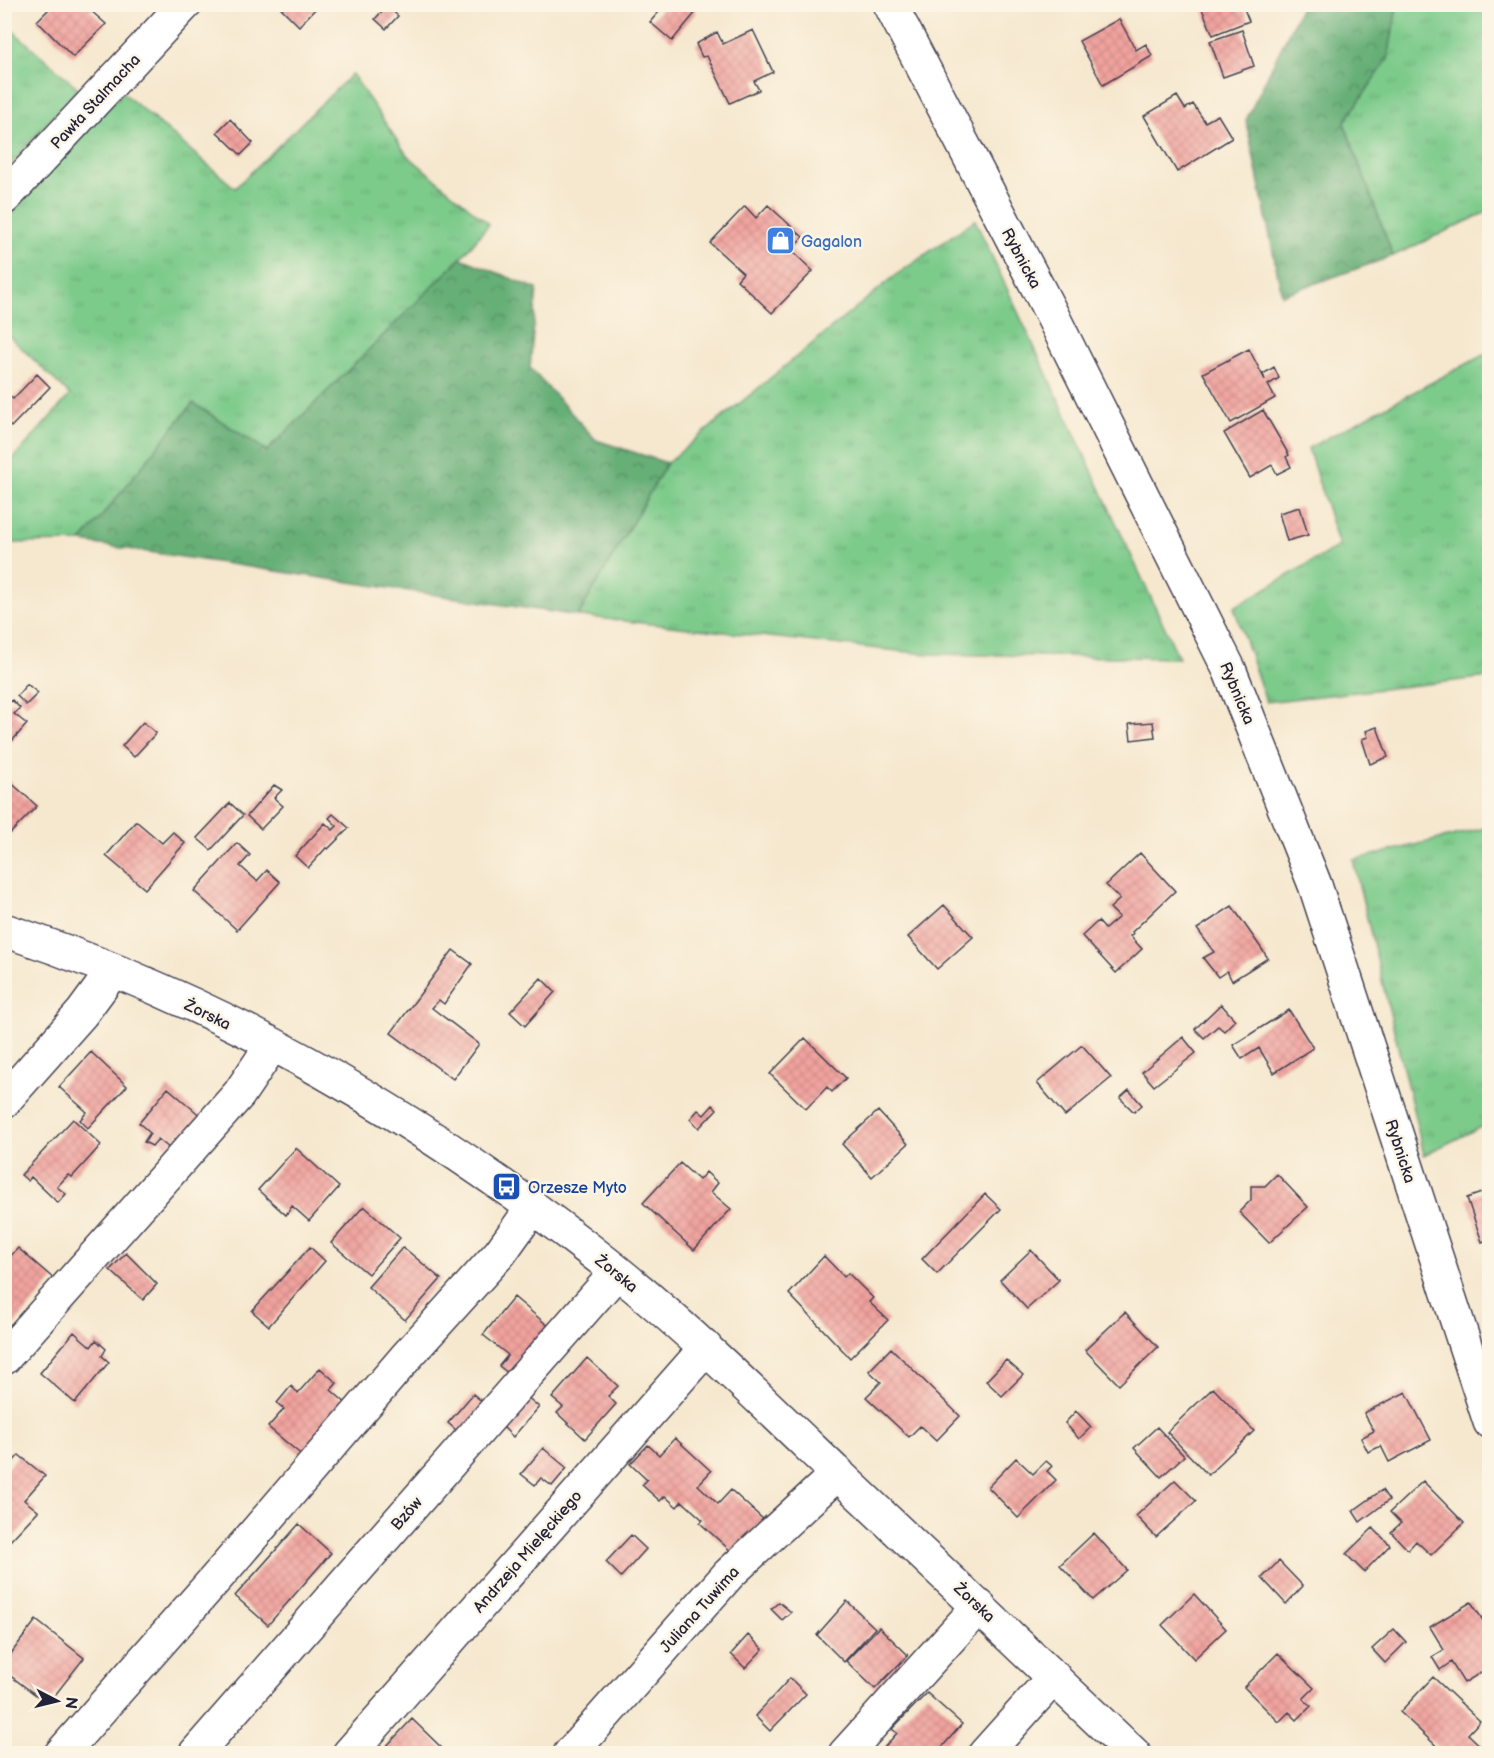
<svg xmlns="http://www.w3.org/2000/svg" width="1494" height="1758" font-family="'Balsamiq Sans',sans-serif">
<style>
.grass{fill:url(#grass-tufts);stroke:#507663;stroke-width:1.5}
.forest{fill:url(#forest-crowns);stroke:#446859;stroke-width:1.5}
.building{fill:url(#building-cross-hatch)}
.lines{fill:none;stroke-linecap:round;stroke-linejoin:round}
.minor-casing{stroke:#424051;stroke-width:36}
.major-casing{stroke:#424051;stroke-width:36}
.minor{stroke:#fff;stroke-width:33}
.major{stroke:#fff;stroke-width:33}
.labels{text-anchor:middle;stroke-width:5;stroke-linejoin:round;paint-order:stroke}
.street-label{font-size:16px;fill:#22223b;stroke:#fcf5e5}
.shop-label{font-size:16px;fill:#366cbe;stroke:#fcf5e5;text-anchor:start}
.transit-label{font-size:16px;fill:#164399;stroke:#fcf5e5;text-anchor:start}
</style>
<defs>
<pattern id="grass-tufts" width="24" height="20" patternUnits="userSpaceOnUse" patternTransform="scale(1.5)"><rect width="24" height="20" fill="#7dcb8b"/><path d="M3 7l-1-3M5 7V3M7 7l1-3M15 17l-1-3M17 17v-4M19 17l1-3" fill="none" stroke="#6cae79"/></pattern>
<pattern id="forest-crowns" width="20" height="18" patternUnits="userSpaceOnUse" patternTransform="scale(1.5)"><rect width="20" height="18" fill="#66af77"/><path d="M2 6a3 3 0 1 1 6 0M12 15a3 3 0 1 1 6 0" fill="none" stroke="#548e63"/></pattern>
<pattern id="building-cross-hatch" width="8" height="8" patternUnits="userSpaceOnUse" patternTransform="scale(1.5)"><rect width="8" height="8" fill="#f1a39e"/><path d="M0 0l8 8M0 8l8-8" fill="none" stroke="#ce8c89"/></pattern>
</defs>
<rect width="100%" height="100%" fill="#fcf5e5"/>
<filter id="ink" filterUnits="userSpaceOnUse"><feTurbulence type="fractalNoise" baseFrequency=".0167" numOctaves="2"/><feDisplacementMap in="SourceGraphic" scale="12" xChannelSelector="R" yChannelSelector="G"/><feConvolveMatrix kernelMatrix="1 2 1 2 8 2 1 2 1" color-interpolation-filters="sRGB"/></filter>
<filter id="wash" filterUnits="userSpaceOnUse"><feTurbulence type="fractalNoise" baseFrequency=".008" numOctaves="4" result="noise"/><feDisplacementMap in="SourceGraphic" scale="24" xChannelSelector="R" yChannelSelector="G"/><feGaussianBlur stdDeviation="1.35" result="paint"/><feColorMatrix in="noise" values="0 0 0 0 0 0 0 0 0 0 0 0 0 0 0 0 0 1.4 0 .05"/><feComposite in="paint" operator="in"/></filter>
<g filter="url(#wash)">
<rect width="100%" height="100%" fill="#f6e8cf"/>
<!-- grass -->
<path class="grass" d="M1397 5H1489V211L1393 256 1344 123 1388 59Z
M5 24 78 88 5 171Z
M352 74 407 155 489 224 461 258 267 451 193 403 81 542 5 543V468L70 395 5 332 4 221 122 92 235 188Z
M975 220 1179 658 926 654 578 616 667 463 896 275Z
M1489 352V677L1266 702 1234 607 1339 546 1308 448Z
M1489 827V1123L1424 1155 1353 860Z"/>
<!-- forest -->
<path class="forest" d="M1307 4 1397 5 1388 59 1344 123 1393 256 1282 295 1246 120 1301 7Z
M461 258 537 289 530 368 596 440 667 463 578 616 81 542 193 403 267 451Z"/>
<g id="blocks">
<!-- building -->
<path class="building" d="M54 4H95L90 10 106 24 73 57 37 21Z
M277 4H320L299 26Z
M666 4H688L696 12 672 41 650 22Z
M1200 4H1242L1249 21 1213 35Z
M387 6 398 16 386 29 375 19Z
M1119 19 1136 50 1146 44 1152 56 1103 85 1079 41Z
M753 30 773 72 754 81 759 90 730 103 707 56 702 57 696 44 717 32 723 44Z
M1242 30 1254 66 1223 77 1210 41Z
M1177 96 1185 109 1193 104 1205 122 1218 115 1232 138 1177 172 1144 116Z
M230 119 253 143 241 155 217 132Z
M768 205 803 237 791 250 813 271 772 313 737 280 743 273 710 243 745 206 756 218Z
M1249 349 1265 380 1263 374 1274 367 1279 378 1268 385 1275 398 1231 423 1203 373Z
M37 374 50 387 11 427 4 420V390L13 399Z
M1263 410 1289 455 1286 457 1291 467 1277 474 1272 465 1250 478 1224 433Z
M1300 507 1308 535 1287 541 1279 513Z
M27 684 38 693 26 705 17 696Z
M12 700 20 708 14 714 27 724 4 750V709Z
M143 722 156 733 134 757 122 746Z
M1153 722 1155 737 1131 740 1129 724Z
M1377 727 1388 757 1370 764 1362 739 1368 737 1366 731Z
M7 779 37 806 4 840V781Z
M274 785 282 790 274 798 283 806 261 829 247 816Z
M230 803 243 815 211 850 197 838Z
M333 814 349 828 328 849 326 848 308 868 295 856 325 823 333 830 337 826 329 818Z
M136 821 162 843 173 832 185 843 145 889 106 856Z
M237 843 250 855 240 866 257 881 267 870 280 882 237 930 194 891Z
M1140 853 1175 891 1132 932 1133 934 1130 936 1142 949 1116 973 1082 936 1098 921 1105 929 1119 917 1110 908 1120 899 1106 885Z
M944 905 973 937 937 969 908 937Z
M1232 906 1268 958 1232 981 1227 971 1218 977 1203 958 1214 952 1197 929Z
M453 950 472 964 444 1004 439 1000 432 1008 479 1044 453 1079 391 1033Z
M541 978 555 992 525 1026 510 1012Z
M1221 1004 1235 1020 1224 1031 1218 1026 1204 1038 1195 1029Z
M1289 1010 1313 1048 1274 1073 1259 1048 1242 1059 1233 1045Z
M1183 1037 1196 1053 1154 1086 1142 1072Z
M805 1038 846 1078 832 1092 827 1087 806 1109 770 1074Z
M1082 1045 1111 1078 1065 1116 1037 1083Z
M91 1052 127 1086 88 1128 80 1120 87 1112 59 1087Z
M168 1088 203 1118 175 1153 158 1139 152 1146 144 1142 150 1133 139 1123Z
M1129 1090 1142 1105 1134 1112 1120 1098Z
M713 1105 717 1109 699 1128 690 1119 698 1110 704 1115Z
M878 1111 908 1144 872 1177 842 1144Z
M73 1119 101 1145 72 1177 68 1175 57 1187 66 1194 58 1203 31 1177 28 1181 21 1175Z
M296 1148 339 1187 309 1221 292 1206 286 1215 258 1190Z
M680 1163 699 1180 706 1172 718 1183 711 1192 731 1209 694 1250 643 1203Z
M1277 1174 1308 1207 1269 1243 1239 1212 1251 1200V1186H1265Z
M1490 1190V1239L1482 1242 1467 1198Z
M985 1194 1001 1209 937 1274 922 1259Z
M364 1206 400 1238 368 1274 331 1243Z
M310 1247 325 1261 269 1326 252 1311Z
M403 1247 441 1279 405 1320 368 1287Z
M18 1248 54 1279 13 1327 4 1320V1263Z
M1031 1250 1059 1280 1027 1309 1000 1280Z
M126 1253 157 1284 143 1300 110 1270Z
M824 1256 844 1277 848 1273 873 1298 869 1302 888 1320 850 1358 789 1294Z
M514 1297 553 1330 513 1377 499 1366 508 1355 483 1335Z
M1125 1312 1158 1347 1119 1385 1085 1350Z
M74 1332 91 1347 96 1340 106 1349 102 1356 109 1362 75 1403 40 1373Z
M891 1348 960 1416 936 1441 920 1426 909 1437 866 1397 881 1382 869 1371Z
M587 1358 618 1386 608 1396 616 1404 585 1439 557 1413 563 1407 552 1398Z
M1006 1360 1023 1375 1002 1396 986 1381Z
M320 1368 337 1383 331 1390 348 1405 304 1457 268 1427 284 1409 277 1403 291 1386 298 1393Z
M1213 1388 1254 1431 1208 1475 1167 1432Z
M1406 1392 1431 1440 1389 1462 1381 1446 1368 1452 1361 1438 1374 1431 1364 1413Z
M473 1394 490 1408 464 1437 448 1423Z
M526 1396 539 1407 513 1437 501 1425Z
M1076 1411 1091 1427 1079 1439 1065 1423Z
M1157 1427 1184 1456 1161 1477 1134 1448Z
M675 1438 711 1471 698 1485 718 1504 731 1490 765 1521 734 1554 700 1523 703 1520 682 1501 677 1507 665 1496 660 1501 642 1485 647 1480 630 1464 648 1445 659 1455Z
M543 1448 567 1468 552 1486 541 1478 535 1485 521 1474Z
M19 1455 45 1476 24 1500 38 1511 9 1542 4 1538V1472Z
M1016 1458 1033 1474 1046 1461 1052 1466 1047 1471 1056 1480 1018 1518 988 1487Z
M1175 1480 1196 1501 1156 1537 1136 1516Z
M1423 1481 1464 1523 1431 1555 1416 1541 1408 1550 1391 1532 1401 1523 1390 1512Z
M1382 1490 1389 1500 1360 1522 1353 1511Z
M299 1524 331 1553 268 1625 235 1596Z
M1373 1528 1390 1545 1364 1572 1346 1554Z
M1094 1533 1127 1570 1093 1600 1060 1565Z
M631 1535 646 1549 621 1577 606 1562Z
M1279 1561 1303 1586 1286 1604 1262 1578Z
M1194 1594 1226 1629 1194 1659 1162 1625Z
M847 1601 875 1628 844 1662 817 1635Z
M779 1602 791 1612 782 1620 771 1609Z
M1471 1602 1490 1631V1667L1464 1683 1451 1662 1440 1670 1432 1657 1444 1650 1430 1627Z
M36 1620 84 1658 48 1704 4 1671V1663Z
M879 1627 908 1655 875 1689 846 1661Z
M1394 1629 1406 1642 1385 1663 1372 1649Z
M748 1635 763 1649 745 1668 731 1654Z
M1278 1653 1314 1688 1303 1699 1311 1706 1297 1720 1289 1712 1279 1722 1244 1687Z
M1433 1677 1480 1721 1468 1734 1489 1754H1445L1400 1712Z
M790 1678 806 1694 770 1731 755 1716Z
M927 1693 962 1724 936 1754 918 1752 886 1754 882 1750 897 1733 892 1729Z
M412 1719 448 1754 381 1752Z"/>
</g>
</g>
<g filter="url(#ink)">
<use href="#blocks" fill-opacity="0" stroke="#424051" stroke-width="1.5"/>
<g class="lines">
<defs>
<path id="minor" d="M4 198 185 4
M4 930C227 1003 433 1125 615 1270 694 1334 767 1406 840 1476 938 1569 1036 1661 1134 1754
M4 1101 82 1013 113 971
M4 1358 239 1094 272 1045
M61 1754 226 1567 407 1356 500 1253 533 1207
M195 1754 617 1272
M349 1754 706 1348
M570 1754 729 1574 838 1473
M845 1754 979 1606
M985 1754 1054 1677"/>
<path id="major" d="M890 4 1050 311 1229 669 1315 885 1490 1422"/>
</defs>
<!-- minor casing -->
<use href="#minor" class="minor-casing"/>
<!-- major casing -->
<use href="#major" class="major-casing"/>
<!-- minor -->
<use href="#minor" class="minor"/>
<!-- major -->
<use href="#major" class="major"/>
</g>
</g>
<!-- icons -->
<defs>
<symbol id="shop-square" viewBox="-11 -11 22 22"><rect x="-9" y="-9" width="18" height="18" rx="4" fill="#3f7fe0" stroke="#fcf5e5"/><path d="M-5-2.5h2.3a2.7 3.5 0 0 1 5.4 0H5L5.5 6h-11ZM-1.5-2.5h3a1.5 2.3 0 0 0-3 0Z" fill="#fff"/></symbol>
<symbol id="bus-square" viewBox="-11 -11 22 22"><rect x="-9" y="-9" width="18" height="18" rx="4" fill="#1a4fb4" stroke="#fcf5e5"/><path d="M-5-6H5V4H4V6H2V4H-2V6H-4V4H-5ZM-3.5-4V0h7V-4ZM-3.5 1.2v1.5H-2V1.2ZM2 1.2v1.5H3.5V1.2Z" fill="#fff"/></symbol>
</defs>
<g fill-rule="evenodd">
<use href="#shop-square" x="764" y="224" width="33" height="33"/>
<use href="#bus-square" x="490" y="1170" width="33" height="33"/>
</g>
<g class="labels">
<!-- street labels -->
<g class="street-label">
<text transform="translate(95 101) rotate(-47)" y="6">Pawła Stalmacha</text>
<text transform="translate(1022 258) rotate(62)" y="6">Rybnicka</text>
<text transform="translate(1238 693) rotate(67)" y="6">Rybnicka</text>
<text transform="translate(208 1014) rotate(26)" y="6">Żorska</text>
<text transform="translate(1401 1151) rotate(72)" y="6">Rybnicka</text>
<text transform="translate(617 1273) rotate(39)" y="6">Żorska</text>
<text transform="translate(406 1513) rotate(-49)" y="6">Bzów</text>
<text transform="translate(527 1551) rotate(-49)" y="6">Andrzeja Mielęckiego</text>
<text transform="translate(975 1602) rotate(43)" y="6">Żorska</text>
<text transform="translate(699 1609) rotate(-48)" y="6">Juliana Tuwima</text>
</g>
<!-- shop labels -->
<g class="shop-label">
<text x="801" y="247">Gagalon</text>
</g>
<!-- transit labels -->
<g class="transit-label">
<text x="528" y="1193">Orzesze Myto</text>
</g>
</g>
<!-- margin -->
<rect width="1494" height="1758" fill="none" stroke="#fcf5e5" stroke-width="24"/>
<!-- north arrow -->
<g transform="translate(57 1701) rotate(97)" stroke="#fcf5e5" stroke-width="4.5" paint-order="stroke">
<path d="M0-4.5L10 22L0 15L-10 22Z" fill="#22223b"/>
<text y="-9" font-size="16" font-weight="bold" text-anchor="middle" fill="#22223b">N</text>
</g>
</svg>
